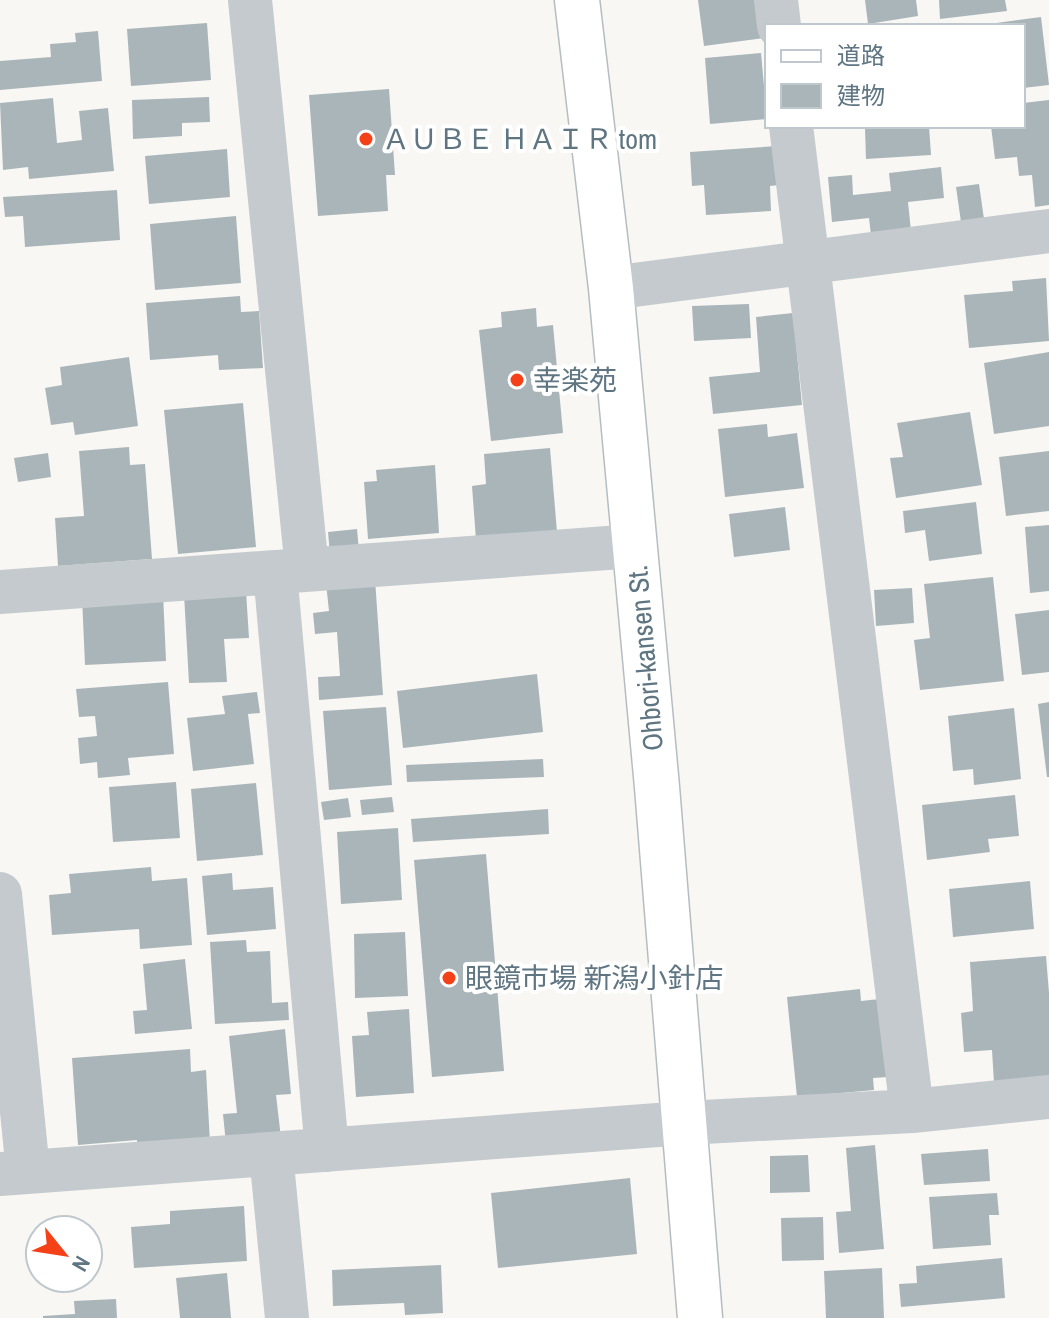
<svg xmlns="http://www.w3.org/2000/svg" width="1049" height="1318" font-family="'Archivo Narrow','Noto Sans JP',sans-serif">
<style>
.building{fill:#aab5ba}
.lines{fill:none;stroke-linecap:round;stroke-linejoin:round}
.secondary-casing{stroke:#b6bdc1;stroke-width:47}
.street{stroke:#c4cacd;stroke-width:44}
.secondary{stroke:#fff;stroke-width:44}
.poi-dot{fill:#f44118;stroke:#fff;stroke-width:3}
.labels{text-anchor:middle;stroke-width:8;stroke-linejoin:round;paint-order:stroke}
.poi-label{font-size:28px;fill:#5f7582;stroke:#fff;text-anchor:start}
.street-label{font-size:28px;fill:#5f7582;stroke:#fff}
</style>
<rect width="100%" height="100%" fill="#f8f7f4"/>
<!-- building -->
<path class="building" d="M698 0H759L764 38 704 46Z
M865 0H916L918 16 868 24Z
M939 0H1005L1007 11 940 19Z
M1041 17 1049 85 1023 88V26L989 24Z
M207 23 211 80 131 86 127 29Z
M98 31 102 81 0 90V61L51 57 50 44 76 42 75 33Z
M761 53 767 119 710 124 705 58Z
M389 89 395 175H386L388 211 318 216 309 95Z
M209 97 210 122 182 123V136L133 139 132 100Z
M53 98 57 143 82 140 79 111 108 108 114 171 29 179 28 167 3 170 0 103Z
M1049 100V205L1035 207 1032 175 1019 176 1017 157 995 159 991 126H1023V103Z
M879 126H929L931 155 866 159 865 129Z
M777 146 779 185 770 186 771 211 706 215 704 185 692 186 690 152Z
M227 149 230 197 149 204 145 156Z
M941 167 944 198 908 202 911 231 871 235 869 218 832 222 828 177 852 175 853 195 891 191 889 173Z
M979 184 984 219 961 222 956 187Z
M117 190 120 240 25 247 23 216 5 217 3 197Z
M236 216 241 283 155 290 150 224Z
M1046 278 1049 341 969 348 964 295 1013 291 1012 281Z
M240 296 241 312 259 311 263 368 219 370 218 355 150 360 146 303Z
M749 304 751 338 694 341 692 306Z
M536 308 537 327 553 325 563 433 491 441 479 330 502 327 501 312Z
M793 313 802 405 713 414 709 377 760 372 756 317Z
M1049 352V426L994 434 984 363Z
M129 357 138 426 75 435 73 422 51 425 45 388 62 385 60 367Z
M243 403 256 547 178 554 164 410Z
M970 412 982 485 896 498 890 458 903 457 897 423Z
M767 424 768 437 797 433 804 488 725 497 718 429Z
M129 447 130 465 145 464 152 559 58 566 55 518 84 516 79 451Z
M550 448 557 532 476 540 472 486 486 484 484 454Z
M1049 451V511L1006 516 999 457Z
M48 453 51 477 18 482 14 458Z
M435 465 439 533 368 539 364 482 377 481 376 470Z
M976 502 982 554 929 561 925 530 905 533 903 511Z
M785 507 790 550 734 557 729 514Z
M1049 525V591L1030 593 1025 527Z
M357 529 359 551 330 555 328 532Z
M993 577 1004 681 920 690 914 640 930 638 924 584Z
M375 579 383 695 319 700 318 677 340 676 337 632 315 634 313 613 329 611 326 583Z
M912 588 914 623 876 626 874 590Z
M246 591 249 638 224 639 227 682 189 683 184 594Z
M163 593 166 661 85 665 82 597Z
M1049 610V672L1022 675 1015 614Z
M537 674 543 732 403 748 397 691Z
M168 682 174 754 128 758 130 775 98 778 97 762 80 764 78 738 97 736 95 716 79 717 76 689Z
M257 692 260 713 248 714 254 764 193 771 187 718 225 714 222 696Z
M1049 702V777H1047L1038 704Z
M386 707 392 785 329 790 323 711Z
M1014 708 1021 779 974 785 973 769 953 771 948 716Z
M543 759 544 777 407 782 406 765Z
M176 782 180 838 113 842 109 787Z
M256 783 263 855 197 861 191 789Z
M1015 795 1019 836 988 839 990 852 927 860 922 805Z
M392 797 394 812 362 815 360 800Z
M348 798 351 817 324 820 321 802Z
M548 809 549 834 413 842 411 819Z
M398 828 402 900 341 904 337 832Z
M486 854 504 1071 432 1077 414 860Z
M151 867 152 881 187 878 192 945 140 949 139 929 52 935 49 895 71 893 69 874Z
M232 873 233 890 273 887 276 929 207 935 202 876Z
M1030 881 1034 929 953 937 949 889Z
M405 932 408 996 355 998 354 934Z
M246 940 247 952 270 951 272 1003 288 1002 289 1020 215 1024 210 942Z
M1046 956 1049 993V1079L994 1083 992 1050 964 1052 961 1013 973 1011 970 962Z
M185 959 192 1029 135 1034 133 1011 147 1010 143 964Z
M860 989 861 1001 880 999 888 1077 873 1078 874 1090 797 1097 787 997Z
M409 1009 414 1093 356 1097 352 1036 369 1035 367 1012Z
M285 1029 291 1094 276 1095 281 1138 226 1144 223 1114 237 1113 229 1036Z
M190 1049 191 1072 206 1070 210 1143 137 1148V1140L78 1145 72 1058Z
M875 1145 884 1249 839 1253 836 1212 851 1211 846 1148Z
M988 1149 990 1181 924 1185 921 1154Z
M808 1155 810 1192 770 1193V1156Z
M630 1178 637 1254 498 1268 491 1193Z
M997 1193 999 1215H989L991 1245 933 1249 929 1197Z
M244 1206 247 1261 134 1268 131 1227 170 1224V1211Z
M823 1217 824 1260 782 1261 781 1218Z
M1002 1258 1005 1298 901 1307 899 1284 917 1283 916 1266Z
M441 1265 443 1313 405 1315 404 1303 333 1306 332 1270Z
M882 1268 884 1318H826L824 1271Z
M227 1273 231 1318H180L176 1278Z
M116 1299 117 1318H43V1316L75 1314 74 1301Z"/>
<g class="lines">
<defs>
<path id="secondary" d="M577 0 611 288 657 787 700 1318"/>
</defs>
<!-- secondary casing -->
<use href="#secondary" class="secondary-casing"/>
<!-- street -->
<path class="street" d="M250 0 307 569
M776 0 779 26
M791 126 912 1111
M611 288 1049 231
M277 572 635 546
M0 592 275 572 327 1150
M0 894 28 1171
M271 1154 287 1318
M0 1174 685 1123 912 1111 1049 1097"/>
<!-- secondary -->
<use href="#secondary" class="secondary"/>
</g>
<!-- markers -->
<g class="poi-dot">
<circle cx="366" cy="139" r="8"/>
<circle cx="517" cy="380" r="8"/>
<circle cx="449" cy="978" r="8"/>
</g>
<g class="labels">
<!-- poi labels -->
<g class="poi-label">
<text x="382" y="149">ＡＵＢＥ ＨＡＩＲ tom</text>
<text x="533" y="390">幸楽苑</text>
<text x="465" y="988">眼鏡市場 新潟小針店</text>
</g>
<!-- street labels -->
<g class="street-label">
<text transform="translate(645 658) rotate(-95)" y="10">Ohbori-kansen St.</text>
</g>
</g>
<!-- legend -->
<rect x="765" y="24" width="260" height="104" fill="#ffffff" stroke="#bfc8cd" stroke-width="2"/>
<rect x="781" y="50" width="40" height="12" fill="#ffffff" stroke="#bfc8cd" stroke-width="2"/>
<text x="837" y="64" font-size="24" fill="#5f7582">道路</text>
<rect x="781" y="84" width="40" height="24" fill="#aab5ba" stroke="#bfc8cd" stroke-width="2"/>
<text x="837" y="104" font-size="24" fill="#5f7582">建物</text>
<!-- north arrow -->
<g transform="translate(64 1254) rotate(120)"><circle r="38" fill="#ffffff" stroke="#bfc8cd" stroke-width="2"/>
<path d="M0-6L14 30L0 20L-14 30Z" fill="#f44118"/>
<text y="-12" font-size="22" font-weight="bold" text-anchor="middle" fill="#5f7582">N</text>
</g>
</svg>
